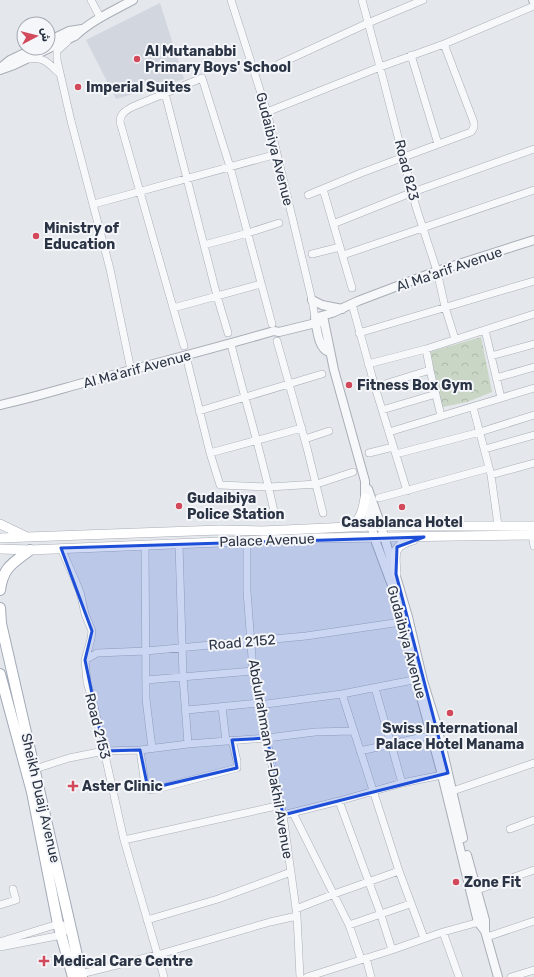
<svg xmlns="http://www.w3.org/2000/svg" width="534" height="977" font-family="Rubik,Cairo,sans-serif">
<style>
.built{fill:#d2d6de}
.park{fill:url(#park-crowns)}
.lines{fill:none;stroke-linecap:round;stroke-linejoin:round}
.minor-casing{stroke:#a9aeb7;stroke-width:8}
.tertiary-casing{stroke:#a9aeb7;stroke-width:10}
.secondary-casing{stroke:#a9aeb7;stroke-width:10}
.primary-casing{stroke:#a3abb8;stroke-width:12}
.minor{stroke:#f7f8fa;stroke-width:7}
.tertiary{stroke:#f7f8fa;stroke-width:8}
.secondary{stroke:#fff;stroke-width:9}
.primary{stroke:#fff;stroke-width:10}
.marked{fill:#1d4ed8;fill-opacity:0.2;stroke:#1d4ed8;stroke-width:3;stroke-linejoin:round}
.poi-dot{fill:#d1495b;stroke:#f4f6f9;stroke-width:1.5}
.labels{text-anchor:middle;stroke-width:4;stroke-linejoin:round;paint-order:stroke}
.poi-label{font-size:14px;font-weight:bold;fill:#2b3445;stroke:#f4f6f9;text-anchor:start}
.street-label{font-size:14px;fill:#2b3445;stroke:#f4f6f9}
</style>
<defs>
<pattern id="park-crowns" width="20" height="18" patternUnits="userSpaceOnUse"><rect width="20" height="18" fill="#c9d6c5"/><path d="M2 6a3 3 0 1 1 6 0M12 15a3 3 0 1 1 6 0" fill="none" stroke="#adb8ab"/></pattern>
</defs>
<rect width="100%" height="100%" fill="#e4e7ec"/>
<!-- built -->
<path class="built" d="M160 3 184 79 116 99 86 40Z"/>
<!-- park -->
<path class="park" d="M481 337 492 392 467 402 438 408 423 354Z"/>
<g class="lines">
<defs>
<path id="minor" d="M91 0 100 17
M231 0 267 112 312 300 315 317
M362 0 380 67 416 207 437 271 445 307 455 339
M67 42 57 51V60L71 121 110 269 131 370
M411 55 438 144
M30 59C44 56 50 65 60 74
M279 64 368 23 423 0
M165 93 217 296 228 333
M267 112 380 67 444 44 534 6
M323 189 352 288
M308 195 361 173 471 132C474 129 475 125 473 120L444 44
M94 204 277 154
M333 224 413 192 534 149
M204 245 248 233 279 223
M312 254 340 247
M343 255 534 190
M352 304 375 387 407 491
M173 308 261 284
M485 330 501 398
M359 333 534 281
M277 341 307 448 323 513
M231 344C245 401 263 458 275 516
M184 346 120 122C120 114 125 111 132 107L202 78 230 167 272 324
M426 349 430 370 441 416
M186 356 210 453 220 485 269 487 317 484 353 472
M491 356 534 344
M368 364 426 349 534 314
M496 378 534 367
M375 387 430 370
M473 407 491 475 498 525
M382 410 436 394
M199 411 322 374
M389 432 534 388
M305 439 329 431
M485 449 534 435
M210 453 302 428
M369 453 393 447
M396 454 480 432 534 415
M491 475 534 463
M379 498 489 468
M532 535 534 546
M247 541V591L253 671 259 705 283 815 297 916 300 977
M179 544 183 677 188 744
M145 545 146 699 152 748
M61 548 75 580 80 592 85 614 92 631 91 639 85 660 87 682 94 706 124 840 164 977
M85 660 97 653 146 651 306 636 401 622 406 618
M146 680 253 671
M375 688 402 783
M342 694 399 871 424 938
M259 705 342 694 408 681
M222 707 226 741
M187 710 258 703
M140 750 145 785 148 789 153 790 237 768V761L232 740
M360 751 423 737
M35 769 69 758 104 751 140 750 188 744 267 738 315 732 353 731
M447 793 534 763
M339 801 381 915 392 950
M293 813 349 925 361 959
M283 815 339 801 402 783 442 775
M510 829 534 820
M124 840 281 805
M477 890 534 870
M0 905 16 900 13 889
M296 909 334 894 399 871
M147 920 218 899 291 872
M349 925 410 904
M443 932 459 977
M487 937 534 921
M0 942 58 924 62 925
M0 947 62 935 69 923
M366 958 371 977
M81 974 157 955 270 922 297 916
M307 977 392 950 443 932 483 921
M511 977 534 970"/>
<path id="tertiary" d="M533 0 534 2
M48 41 69 31 82 29
M0 68 10 60 35 48
M0 70 14 65 75 36C92 20 113 11 133 0
M312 300 322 305 342 309
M323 316 334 370 365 481V498L374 537 393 588 417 682 442 775 478 922 485 931
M318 317 332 313 358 301 437 271 534 240
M315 318C317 328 318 349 329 352
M0 405C37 397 73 385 109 376 164 361 219 347 274 331L279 332 324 321
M368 489 381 526 408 617 423 681 437 726 463 838
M467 855 485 920V931L498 977"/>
<path id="secondary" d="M0 524 25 536
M347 526C361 523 363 510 365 498
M0 538 220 530 262 531 372 526H534
M0 549 30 550 318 538 534 535
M396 574C395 554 391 546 413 540"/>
<path id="primary" d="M0 590C3 567 13 563 30 550
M0 608 1 623
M0 619 82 977
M0 674 32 792 58 924 73 977"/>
</defs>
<!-- minor casing -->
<use href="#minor" class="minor-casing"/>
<!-- tertiary casing -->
<use href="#tertiary" class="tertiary-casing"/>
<!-- secondary casing -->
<use href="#secondary" class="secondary-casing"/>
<!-- primary casing -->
<use href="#primary" class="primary-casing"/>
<!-- minor -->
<use href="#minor" class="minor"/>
<!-- tertiary -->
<use href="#tertiary" class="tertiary"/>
<!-- secondary -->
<use href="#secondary" class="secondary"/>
<!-- primary -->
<use href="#primary" class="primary"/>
</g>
<!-- marked area -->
<path class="marked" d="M424 537 397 547 396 574 448 773 283 815 267 738 232 740 237 768 148 789 140 750 104 751 85 660 92 631 61 548Z"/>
<!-- markers -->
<g class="poi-dot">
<circle cx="137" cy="59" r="4"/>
<circle cx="78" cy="87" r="4"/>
<circle cx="36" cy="236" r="4"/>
<circle cx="349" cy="385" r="4"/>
<circle cx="179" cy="506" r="4"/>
<circle cx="402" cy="507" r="4"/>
<circle cx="450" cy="713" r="4"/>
<path d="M71 780h4v4h4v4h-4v4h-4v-4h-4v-4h4z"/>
<circle cx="456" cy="882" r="4"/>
<path d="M42 955h4v4h4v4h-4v4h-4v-4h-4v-4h4z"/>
</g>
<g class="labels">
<!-- poi labels -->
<g class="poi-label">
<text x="145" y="56">Al Mutanabbi<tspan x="145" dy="16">Primary Boys' School</tspan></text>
<text x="86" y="92">Imperial Suites</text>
<text x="44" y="233">Ministry of<tspan x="44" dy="16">Education</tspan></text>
<text x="357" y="390">Fitness Box Gym</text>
<text x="187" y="503">Gudaibiya<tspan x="187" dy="16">Police Station</tspan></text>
<text x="402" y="527" text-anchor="middle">Casablanca Hotel</text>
<text x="450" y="733" text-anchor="middle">Swiss International<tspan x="450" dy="16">Palace Hotel Manama</tspan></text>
<text x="82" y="791">Aster Clinic</text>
<text x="464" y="887">Zone Fit</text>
<text x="53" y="966">Medical Care Centre</text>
</g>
<!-- street labels -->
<g class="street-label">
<text transform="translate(275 149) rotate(76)" y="5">Gudaibiya Avenue</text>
<text transform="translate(407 170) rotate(76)" y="5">Road 823</text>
<text transform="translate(449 269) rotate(-19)" y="5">Al Ma'arif Avenue</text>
<text transform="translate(137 369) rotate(-15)" y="5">Al Ma'arif Avenue</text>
<text transform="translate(267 540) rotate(-2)" y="5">Palace Avenue</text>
<text transform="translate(242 642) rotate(-5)" y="5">Road 2152</text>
<text transform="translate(407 642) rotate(75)" y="5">Gudaibiya Avenue</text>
<text transform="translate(98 726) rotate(76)" y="5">Road 2153</text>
<text transform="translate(271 759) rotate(80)" y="5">Abdulrahman Al-Dakhil Avenue</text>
<text transform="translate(41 798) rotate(77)" y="5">Sheikh Duaij Avenue</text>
</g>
</g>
<!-- north arrow -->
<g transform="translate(36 36) rotate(83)"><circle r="19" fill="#f4f6f9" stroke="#a4a8b1"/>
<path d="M0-3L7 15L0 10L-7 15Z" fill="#d1495b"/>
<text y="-6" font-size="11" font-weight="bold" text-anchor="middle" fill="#2b3445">ش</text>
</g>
</svg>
